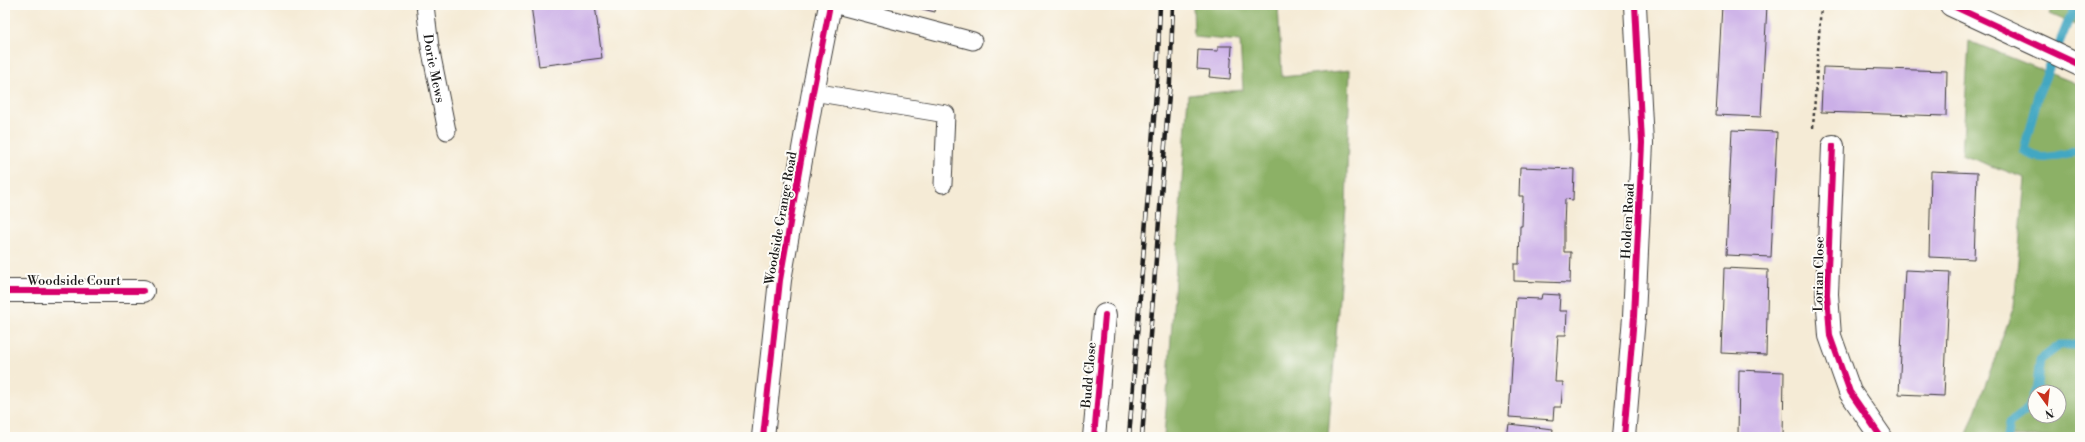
<svg xmlns="http://www.w3.org/2000/svg" width="2085" height="442" font-family="'Libre Bodoni',serif">
<style>
.forest{fill:#8cb166;stroke:#546641;fill-rule:evenodd}
.lines{fill:none;stroke-linecap:round;stroke-linejoin:round}
.stream{stroke:#42a7c2;stroke-width:9}
.building{fill:#cbafe7}
.service-casing{stroke:#3d3b38;stroke-width:19}
.minor-casing{stroke:#3d3b38;stroke-width:24}
.path{stroke:#3d3b38;stroke-width:2.5;stroke-dasharray:3 3;stroke-linecap:butt}
.service{stroke:#fff;stroke-width:17}
.minor{stroke:#fff;stroke-width:22}
.rail-casing{stroke:#1c1c1c;stroke-width:4.5}
.rail{stroke:#fdfcf7;stroke-width:3;stroke-dasharray:9;stroke-linecap:butt}
.cycleway-casing{stroke:#fdfcf7;stroke-width:8}
.cycleway{stroke:#d6006c;stroke-width:6}
.labels{text-anchor:middle;stroke-width:4;stroke-linejoin:round;paint-order:stroke}
.street-label{font-size:13px;fill:#1c1c1c;stroke:#fdfcf7}
</style>
<rect width="100%" height="100%" fill="#fdfcf7"/>
<filter id="ink" filterUnits="userSpaceOnUse"><feTurbulence type="fractalNoise" baseFrequency=".025" numOctaves="2"/><feDisplacementMap in="SourceGraphic" scale="8" xChannelSelector="R" yChannelSelector="G"/><feConvolveMatrix kernelMatrix="1 2 1 2 8 2 1 2 1" color-interpolation-filters="sRGB"/></filter>
<filter id="wash" filterUnits="userSpaceOnUse"><feTurbulence type="fractalNoise" baseFrequency=".012" numOctaves="4" result="noise"/><feDisplacementMap in="SourceGraphic" scale="16" xChannelSelector="R" yChannelSelector="G"/><feGaussianBlur stdDeviation="0.9" result="paint"/><feColorMatrix in="noise" values="0 0 0 0 0 0 0 0 0 0 0 0 0 0 0 0 0 1.4 0 .05"/><feComposite in="paint" operator="in"/></filter>
<g filter="url(#wash)">
<rect width="100%" height="100%" fill="#f5ebd6"/>
<!-- forest -->
<path class="forest" d="M1193 5H1278L1282 77 1350 70 1346 208 1328 437H1164L1188 95 1243 90 1240 41 1194 37Z
M2054 5H2080V27L2050 14Z
M1969 41 2080 85V437H1966L2014 306 2025 178 1962 155ZM2035 392H2059V416H2035Z"/>
<g class="lines">
<!-- stream -->
<path class="stream" d="M2075 5 2038 95 2024 150C2039 165 2062 153 2080 151
M2007 437 2009 423 2029 408 2037 385 2040 360 2060 345H2080"/>
</g>
<g id="blocks">
<!-- building -->
<path class="building" d="M531 5H595L602 58 539 66Z
M906 5H936L935 12Z
M1722 5H1767L1761 117 1716 115Z
M1218 46H1232L1230 79 1209 77 1210 70 1197 69 1198 50 1218 51Z
M1823 67 1947 71 1946 116 1821 112Z
M1732 130 1777 132 1771 257 1726 255Z
M1520 167 1574 169 1573 200 1565 199 1564 228V252H1571L1570 283 1514 281V264H1519L1520 226H1522L1523 196H1519Z
M1931 171 1977 173 1974 259 1929 257Z
M1724 268 1768 270 1766 355 1721 353Z
M1905 270 1950 272 1944 396 1899 394Z
M1542 294 1560 295 1559 311H1567L1566 335H1558L1555 382H1563L1561 407H1554L1553 420 1509 417 1516 298 1541 299Z
M1739 370 1784 372 1783 437H1738Z
M1509 424 1553 429 1552 437H1507Z"/>
</g>
</g>
<g filter="url(#ink)">
<use href="#blocks" fill-opacity="0" stroke="#3d3b38" stroke-width="1"/>
<g class="lines">
<defs>
<g id="service">
<path id="s1" d="M425 5 430 47 447 131"/>
<path d="M837 5 973 41"/>
<path d="M813 92 946 114 943 184"/>
</g>
<path id="minor" d="M1951 5 2080 65
M1833 146 1827 294 1830 336 1850 392 1881 437
M5 291H143
M763 437 780 280 813 92 830 5
M1094 437 1105 315
M1624 437 1634 317 1642 143 1635 5"/>
</defs>
<!-- service casing -->
<use href="#service" class="service-casing"/>
<!-- minor casing -->
<use href="#minor" class="minor-casing"/>
<!-- path -->
<path class="path" d="M1813 128 1821 5"/>
<!-- service -->
<use href="#service" class="service"/>
<!-- minor -->
<use href="#minor" class="minor"/>
<defs>
<path id="rail" d="M1129 437 1157 80 1160 5
M1142 437 1170 81 1173 5"/>
</defs>
<!-- rail casing -->
<use href="#rail" class="rail-casing"/>
<!-- rail -->
<use href="#rail" class="rail"/>
<defs>
<path id="cycleway" d="M1951 5 2080 65
M1833 146 1827 294 1830 336 1850 392 1881 437
M5 291H143
M763 437 780 280 813 92 830 5
M1094 437 1105 315
M1624 437 1634 317 1642 143 1635 5"/>
</defs>
<!-- cycleway casing -->
<use href="#cycleway" class="cycleway-casing"/>
<!-- cycleway -->
<use href="#cycleway" class="cycleway"/>
</g>
</g>
<g class="labels">
<!-- street labels -->
<g class="street-label">
<text dy="5" stroke="none"><textPath href="#s1" startOffset="64">Dorie Mews</textPath></text>
<text transform="translate(780 218) rotate(-80)" y="5">Woodside Grange Road</text>
<text transform="translate(1627 221) rotate(-87)" y="5">Holden Road</text>
<text transform="translate(1818 274) rotate(-89)" y="5">Lorian Close</text>
<text x="74" y="285">Woodside Court</text>
<text transform="translate(1088 375) rotate(-85)" y="5">Budd Close</text>
</g>
</g>
<!-- margin -->
<rect width="2085" height="442" fill="none" stroke="#fdfcf7" stroke-width="20"/>
<!-- north arrow -->
<g transform="translate(2047 404) rotate(165)"><circle r="19" fill="#fdfcf7" stroke="#a3a29f"/>
<path d="M0-3L7 15L0 10L-7 15Z" fill="#c8321e"/>
<text y="-6" font-size="11" font-weight="bold" text-anchor="middle" fill="#1c1c1c">N</text>
</g>
</svg>
